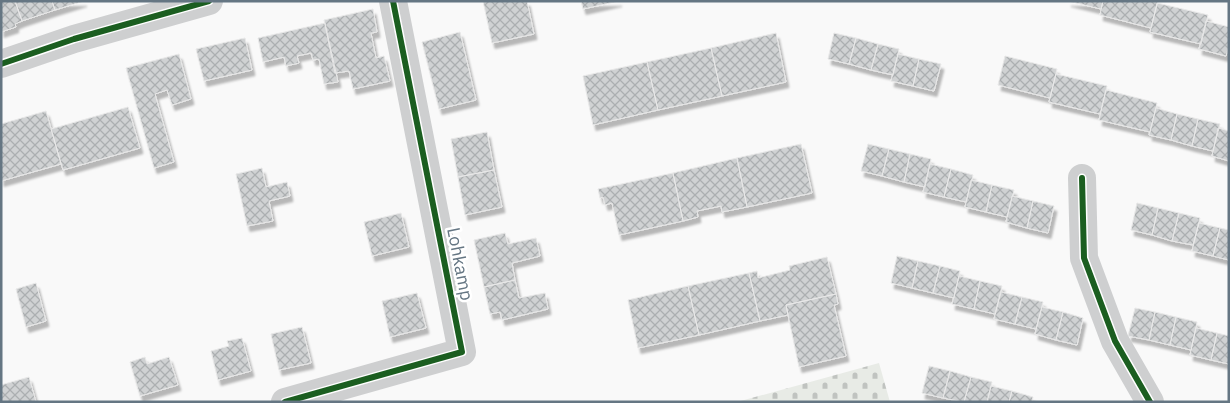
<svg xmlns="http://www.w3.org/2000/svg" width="1230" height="403" font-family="'IBM Plex Sans',sans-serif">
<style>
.cemetery{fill:url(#cemetery-stones)}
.building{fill:url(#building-cross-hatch);stroke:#e8e8e8;filter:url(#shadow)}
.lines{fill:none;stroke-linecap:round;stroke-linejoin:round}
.minor{stroke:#cecfd0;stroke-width:28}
.cycleway-casing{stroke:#fff;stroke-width:9}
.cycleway{stroke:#1b5e20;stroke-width:6}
.labels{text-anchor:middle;stroke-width:5;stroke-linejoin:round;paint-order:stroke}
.street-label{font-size:18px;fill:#657683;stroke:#fff}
</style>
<defs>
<pattern id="cemetery-stones" width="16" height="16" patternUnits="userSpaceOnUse" patternTransform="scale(1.25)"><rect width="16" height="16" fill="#e8ebe6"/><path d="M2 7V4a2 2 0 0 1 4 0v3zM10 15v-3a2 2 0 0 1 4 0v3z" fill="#c0c3c0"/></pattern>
<pattern id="building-cross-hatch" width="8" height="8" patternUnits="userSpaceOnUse" patternTransform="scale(1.25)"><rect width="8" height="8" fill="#d0d2d3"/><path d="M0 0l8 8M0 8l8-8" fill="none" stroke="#acafb1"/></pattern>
<filter id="shadow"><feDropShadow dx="3" dy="5.5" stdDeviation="1" flood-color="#0004"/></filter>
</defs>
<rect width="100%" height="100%" fill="#f9f9f9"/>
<!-- cemetery -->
<path class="cemetery" d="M879 363 890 402H737Z"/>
<!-- building -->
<path class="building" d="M1 1H15L22 21 15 24 16 27 1 32Z
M15 1H52L55 10 22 21Z
M52 1H84L55 10Z
M483 1H527L534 34 492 43Z
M581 1H619L583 9Z
M1068 1H1103L1101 9Z
M1103 1H1158L1151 28 1100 15Z
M1157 3 1208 15 1201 44 1150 32Z
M373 9 377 32 371 33 376 58 384 56 390 81 353 89 349 71 335 73 324 20Z
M1206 21 1229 27V45L1226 56 1199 49Z
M325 23 338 82 324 84 319 59 313 60 311 53 297 56 299 63 286 66 284 57 263 62 258 38Z
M460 32 476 100 439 109 422 42Z
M776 33 786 82 722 96 711 48Z
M834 33 856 38 849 64 828 59Z
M245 38 252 70 204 81 196 49Z
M856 38 878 44 871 70 849 64Z
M878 44 899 49 893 75 871 70Z
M711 48 722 96 658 110 647 62Z
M179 54 191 99 172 105 167 90 155 94 174 162 154 168 126 68Z
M898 54 919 59 913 86 891 81Z
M1005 56 1057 69 1050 98 998 85Z
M919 59 941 64 934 91 913 86Z
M647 62 658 110 593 125 583 76Z
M1056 74 1107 86 1100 114 1049 102Z
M1106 90 1157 103 1150 132 1099 120Z
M128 107 140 148 63 170 51 129Z
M1156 108 1177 114 1171 140 1149 135Z
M46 111 61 164 1 181V124Z
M1177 114 1198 119 1192 146 1171 140Z
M1198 119 1220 124 1213 151 1192 146Z
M1218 128 1229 131V161L1212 156Z
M487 132 494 170 458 177 451 139Z
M801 144 812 193 747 207 737 158Z
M868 144 889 149 882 176 861 171Z
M889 149 910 154 904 182 882 176Z
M910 154 931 159 925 187 904 182Z
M737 158 747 207 722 212 721 206 697 211 698 217 683 221 673 173Z
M930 164 951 169 944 197 923 192Z
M262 168 266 187 287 182 290 196 269 201 273 221 247 226 236 174Z
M951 169 973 175 966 202 944 197Z
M494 170 502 207 465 215 458 177Z
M673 173 683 221 619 235 612 203 605 205 603 197 600 198 598 189Z
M971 180 992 185 986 212 965 207Z
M992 185 1014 190 1007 217 986 212Z
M1012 196 1033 201 1027 228 1006 222Z
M1033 201 1054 206 1048 233 1027 228Z
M1137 203 1158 208 1152 235 1131 230Z
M1158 208 1179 213 1172 241 1152 235Z
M401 213 409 247 372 256 364 222Z
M1179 213 1200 218 1193 245 1172 241Z
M1199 223 1220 228 1213 256 1192 251Z
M1220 228 1229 230V260L1213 256Z
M505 233 508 244 536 238 540 256 512 263 515 280 484 287 474 240Z
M897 256 918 261 912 288 891 283Z
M827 257 836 294 786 305 788 315 760 321 749 273 757 271 758 278 790 270 789 266Z
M918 261 940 266 933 293 912 288Z
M940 266 960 271 954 298 933 293Z
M749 273 760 321 699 335 688 286Z
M959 276 980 281 974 309 952 304Z
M515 280 519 298 545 293 548 309 502 320 500 312 490 314 484 287Z
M980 281 1002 286 995 314 974 309Z
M36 283 46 321 26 327 16 289Z
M688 286 699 335 638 348 628 300Z
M1001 292 1022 297 1015 324 994 319Z
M417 293 426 328 390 337 382 301Z
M836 294 838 304 834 305 846 356 799 367 786 305Z
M1022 297 1043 302 1036 329 1015 324Z
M1042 307 1063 312 1056 340 1035 334Z
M1135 308 1155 312 1149 340 1128 336Z
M1063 312 1083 318 1077 345 1056 340Z
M1155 312 1176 317 1170 345 1149 340Z
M1176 317 1197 322 1191 350 1170 345Z
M302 327 311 363 279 370 271 334Z
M1196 328 1217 333 1211 360 1190 355Z
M1217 333 1229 336V364L1211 360Z
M242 338 251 371 218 380 211 351 229 346 227 341Z
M145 357 147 364 169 357 178 385 140 396 130 362Z
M929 366 950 371 943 398 922 393Z
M950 371 971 377 964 402 943 398Z
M29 377 36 402H1V385Z
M971 377 992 382 987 402H964Z
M991 386 1012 391 1009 402H987Z
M1012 391 1033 397 1032 402H1009Z"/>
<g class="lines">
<!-- minor -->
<path class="minor" d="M1 64 74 39 209 1
M1082 178 1084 258 1115 341 1150 402
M285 402 462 352 393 1"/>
<defs>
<path id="cycleway" d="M1 64 74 39 209 1
M1082 178 1084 258 1115 341 1150 402
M285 402 462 352 393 1"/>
</defs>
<!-- cycleway casing -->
<use href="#cycleway" class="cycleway-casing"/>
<!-- cycleway -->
<use href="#cycleway" class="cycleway"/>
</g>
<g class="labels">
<!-- street labels -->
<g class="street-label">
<text transform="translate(460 264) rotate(79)" y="6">Lohkamp</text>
</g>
</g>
<!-- border -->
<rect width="1230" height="403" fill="none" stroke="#657683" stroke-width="5"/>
</svg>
